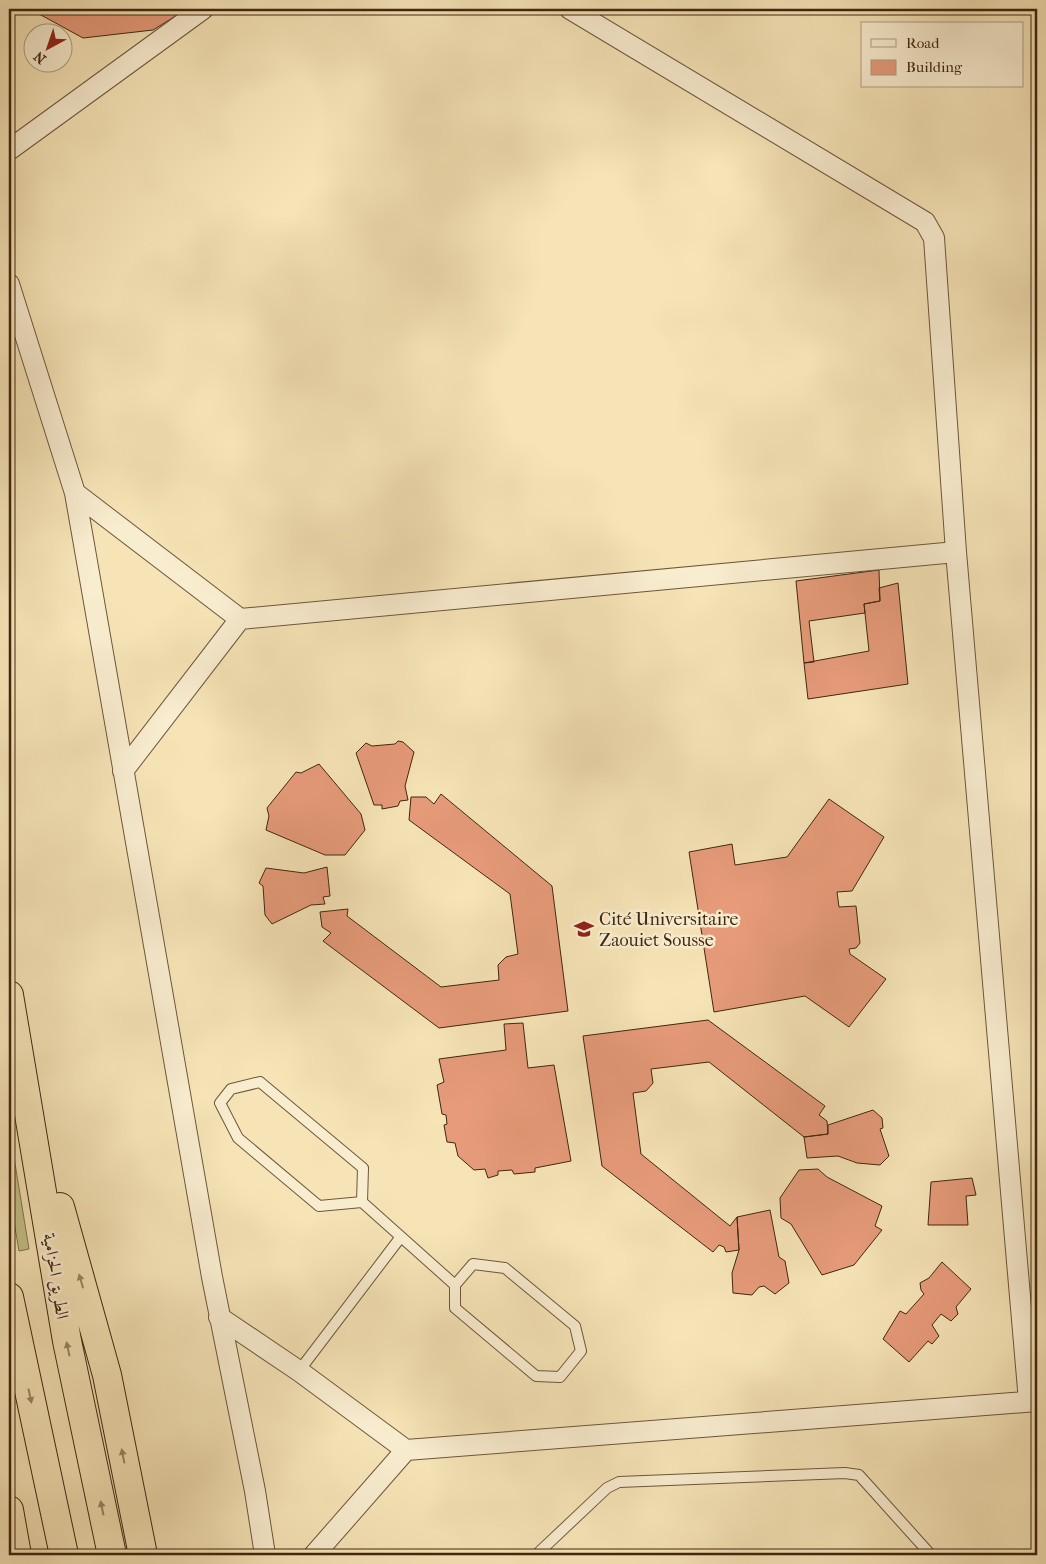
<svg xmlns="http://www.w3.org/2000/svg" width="1046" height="1564" font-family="'IM FELL French Canon',Amiri,serif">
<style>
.green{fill:#c4c189;stroke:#82744c}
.building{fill:#e79b7a;stroke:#402610}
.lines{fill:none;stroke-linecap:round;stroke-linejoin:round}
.lane-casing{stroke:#6e563a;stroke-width:12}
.street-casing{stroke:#6e563a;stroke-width:22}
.highway-casing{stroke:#402610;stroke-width:30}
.lane{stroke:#f9edd0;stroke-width:10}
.street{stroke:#f9edd0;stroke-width:20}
.highway{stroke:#f6e4b7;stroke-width:28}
.oneway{fill:#9b8564}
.labels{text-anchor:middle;stroke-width:5;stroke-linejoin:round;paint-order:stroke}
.poi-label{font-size:18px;fill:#402610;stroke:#f9edd0;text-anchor:start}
.street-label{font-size:18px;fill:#402610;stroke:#f9edd0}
</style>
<rect width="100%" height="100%" fill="#f6e4b7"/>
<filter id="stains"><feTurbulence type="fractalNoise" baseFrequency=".004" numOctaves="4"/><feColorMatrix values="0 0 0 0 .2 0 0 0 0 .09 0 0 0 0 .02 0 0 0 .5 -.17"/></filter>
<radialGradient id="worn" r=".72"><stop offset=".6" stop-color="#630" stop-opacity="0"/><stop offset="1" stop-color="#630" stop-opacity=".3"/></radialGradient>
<!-- green -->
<path class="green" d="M9 1127 29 1249 19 1251 9 1192Z"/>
<!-- building -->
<path class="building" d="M30 9H187L153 30 83 38Z
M879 570 880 601 864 604 865 613 809 621 814 662 804 663 796 581Z
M898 583 908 684 808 699 804 663 869 651 864 604 880 601 879 588Z
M398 741 403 742 414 752 405 786 408 800 400 801 398 806 382 809V805H374L356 753 366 743 372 746 395 744Z
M319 764 361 814 365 830 345 855H325L266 830 269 816 267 808 296 772 301 773Z
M441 794 552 886 568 1011 439 1028 323 941 331 933 322 927 320 912 348 909 347 916 441 987 499 980 498 965 506 957 518 954 510 894 409 820 411 797H426L434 804Z
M829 799 884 837 852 891 837 892 839 907 856 906 860 943 856 948 849 949 850 954 886 979 849 1027 805 996 714 1012 689 852 732 844 735 865 787 857Z
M327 867 330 896 323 897 325 904 311 905 272 924 265 915 263 886 259 883 266 868 304 873Z
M708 1020 825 1106 819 1115 827 1121 828 1134 804 1137 709 1062 651 1069 653 1083 646 1091 633 1093 641 1154 730 1226 737 1217 739 1250 726 1252 724 1247 719 1245 713 1252 602 1166 583 1036Z
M523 1023 528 1068 554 1065 571 1161 535 1168V1172L514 1174 512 1170 498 1171V1175L488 1178 485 1169 474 1170 458 1156 455 1143 447 1142 444 1125 447 1124 446 1115 442 1114 437 1085 444 1082 439 1059 506 1050 504 1024Z
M873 1110 882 1118 883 1128 880 1129 889 1156 880 1165 857 1163 838 1156 807 1158 804 1137 828 1134V1125Z
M818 1169 827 1177 882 1206 875 1226 882 1230 854 1265 822 1275 791 1224 781 1218 780 1198 799 1170Z
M972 1178 976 1195 966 1196 968 1225H928L931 1182Z
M770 1210 779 1257 785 1261 789 1283 775 1294 764 1286 759 1287 752 1295 733 1293 732 1273 739 1250 737 1217Z
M942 1262 971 1289 956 1307 958 1314 951 1321 941 1314 932 1325 939 1336 932 1344 928 1341 909 1362 883 1339 900 1311 906 1314 924 1294 921 1290 920 1283 929 1278Z"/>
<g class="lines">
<defs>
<path id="lane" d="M362 1202 363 1168 260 1082 231 1089 220 1103 238 1138 319 1206 362 1202 455 1285
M473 1264 505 1268 575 1326 581 1351 560 1377 536 1376 455 1308V1285Z
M299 1371 400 1238
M536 1555 607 1488 619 1482 845 1473 859 1475 931 1555"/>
<path id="street" d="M570 9 925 222 934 238 956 552
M9 150 203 9
M9 284 75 493 212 1277 255 1491 265 1555
M75 493 240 619 956 552 1029 1401
M123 771 240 619
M219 1317 299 1371 406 1450 1037 1401
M314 1555 406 1450"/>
<path id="highway" d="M9 995 67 1341 112 1555
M60 1207 107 1375 143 1555
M9 1297 64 1555
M9 1510 17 1555"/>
</defs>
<!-- lane casing -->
<use href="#lane" class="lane-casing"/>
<!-- street casing -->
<use href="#street" class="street-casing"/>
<!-- highway casing -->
<use href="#highway" class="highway-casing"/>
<!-- lane -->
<use href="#lane" class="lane"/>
<!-- street -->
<use href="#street" class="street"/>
<!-- highway -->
<use href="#highway" class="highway"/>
</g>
<!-- one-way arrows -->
<defs><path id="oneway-solid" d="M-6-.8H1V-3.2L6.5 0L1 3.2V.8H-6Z" transform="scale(1.25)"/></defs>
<g class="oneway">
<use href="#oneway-solid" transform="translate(81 1281) rotate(-106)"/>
<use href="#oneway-solid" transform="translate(68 1349) rotate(-102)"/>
<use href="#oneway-solid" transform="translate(30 1396) rotate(78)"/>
<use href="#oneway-solid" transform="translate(123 1456) rotate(-101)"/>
<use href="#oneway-solid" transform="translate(102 1508) rotate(-102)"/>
</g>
<!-- icons -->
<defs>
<symbol id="university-bare" viewBox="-9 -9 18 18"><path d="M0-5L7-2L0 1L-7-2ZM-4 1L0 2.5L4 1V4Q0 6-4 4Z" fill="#8f2418" stroke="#f9edd0" stroke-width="2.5" paint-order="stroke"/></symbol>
</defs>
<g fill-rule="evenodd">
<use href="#university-bare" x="570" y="915" width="28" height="28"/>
</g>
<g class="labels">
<!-- poi labels -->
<g class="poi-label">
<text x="599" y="925">Cité Universitaire<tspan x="599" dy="21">Zaouiet Sousse</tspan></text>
</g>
<!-- street labels -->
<g class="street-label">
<text transform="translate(56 1276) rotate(81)" y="6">الطريق الحزامية</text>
</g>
</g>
<!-- margin -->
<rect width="1046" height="1564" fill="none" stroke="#f6e4b7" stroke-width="30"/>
<rect x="10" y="10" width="1026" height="1544" fill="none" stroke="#402610" stroke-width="2.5"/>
<rect x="15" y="15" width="1016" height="1534" fill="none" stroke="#402610"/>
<!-- legend -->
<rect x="861" y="22" width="162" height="65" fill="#f9edd0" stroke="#af9d83"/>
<rect x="871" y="39" width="25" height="8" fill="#f9edd0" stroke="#af9d83"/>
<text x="906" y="48" font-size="15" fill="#402610">Road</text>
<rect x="871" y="60" width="25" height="15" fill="#e79b7a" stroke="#af9d83"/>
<text x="906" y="72" font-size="15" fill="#402610">Building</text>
<!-- north arrow -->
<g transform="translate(48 48) rotate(220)"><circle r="24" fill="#f9edd0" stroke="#af9d83"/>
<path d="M0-4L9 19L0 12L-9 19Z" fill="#8f2418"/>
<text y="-8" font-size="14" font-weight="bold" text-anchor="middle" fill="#402610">N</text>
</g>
<rect width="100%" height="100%" filter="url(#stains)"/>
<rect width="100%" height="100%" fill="url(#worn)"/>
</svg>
